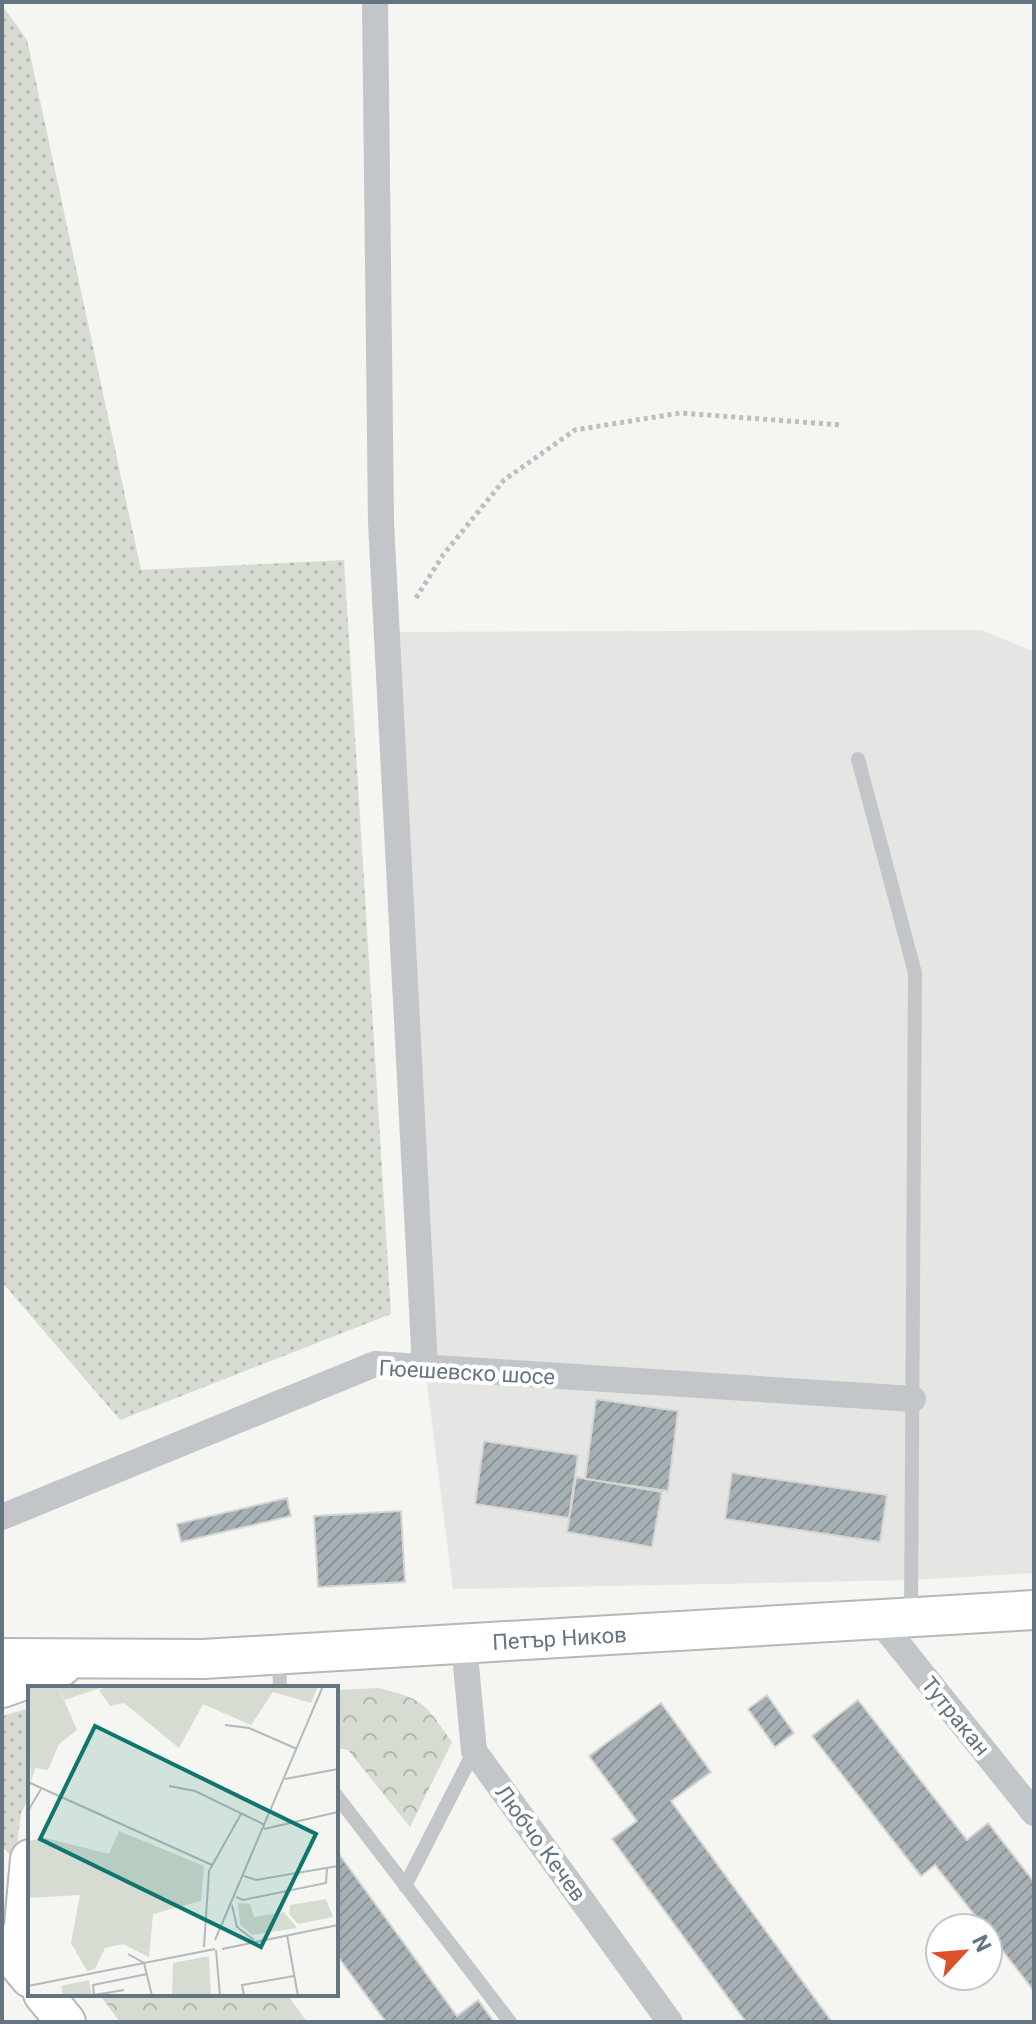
<svg xmlns="http://www.w3.org/2000/svg" width="1036" height="2024" font-family="Roboto,sans-serif">
<style>
.built{fill:#e5e6e4}
.grass{fill:url(#grass-dots)}
.forest{fill:url(#forest-crowns)}
.building{fill:url(#building-hatch);stroke:#d6d6d4;stroke-width:2}
.lines{fill:none;stroke-linecap:round;stroke-linejoin:round}
.secondary-casing{stroke:#b2b8bb;stroke-width:42}
.path{stroke:#bcbec0;stroke-width:5;stroke-dasharray:4 4;stroke-linecap:butt}
.lane{stroke:#c2c6c9;stroke-width:14}
.street{stroke:#c2c6c9;stroke-width:26}
.secondary{stroke:#fff;stroke-width:38}
.labels{text-anchor:middle;stroke-width:8;stroke-linejoin:round;paint-order:stroke}
.street-label{font-size:22px;fill:#647581;stroke:#fff}
.inset-road{fill:none;stroke:#b2babd;stroke-width:2}
.view{fill:#0f766e;fill-opacity:0.15;stroke:#0f766e;stroke-width:4}
.inset-edge{fill:none;stroke:#647581;stroke-width:4}
</style>
<defs>
<pattern id="grass-dots" width="8" height="8" patternUnits="userSpaceOnUse" patternTransform="scale(2)"><rect width="8" height="8" fill="#d6dcd2"/><path d="M2 2h.1M6 6h.1" fill="none" stroke="#b1b7b0" stroke-width="1.8" stroke-linecap="round"/></pattern>
<pattern id="forest-crowns" width="20" height="18" patternUnits="userSpaceOnUse" patternTransform="scale(2)"><rect width="20" height="18" fill="#d6dcd2"/><path d="M2 6a3 3 0 1 1 6 0M12 15a3 3 0 1 1 6 0" fill="none" stroke="#b1b7b0"/></pattern>
<pattern id="building-hatch" width="6" height="6" patternUnits="userSpaceOnUse" patternTransform="scale(2)"><rect width="6" height="6" fill="#a6afb3"/><path d="M-1 1l2-2M0 6l6-6M5 7l2-2" fill="none" stroke="#8b9397"/></pattern>
</defs>
<rect width="100%" height="100%" fill="#f5f5f1"/>
<!-- built -->
<path class="built" d="M981 630 1034 652V1573L912 1580 453 1589 425 1367 387 632Z"/>
<!-- grass -->
<path class="grass" d="M2 5 27 40 141 570 344 560 391 1314 120 1420 2 1282Z
M30 1708V1796L21 1813 15 1861 2 1846V1716Z"/>
<!-- forest -->
<path class="forest" d="M378 1688C425 1699 425 1704 452 1742L410 1827 348 1750 336 1748V1690Z
M99 1994H287L307 2022H120Z"/>
<!-- building -->
<path class="building" d="M596 1399 678 1411 668 1491 585 1479Z
M484 1441 578 1455 569 1518 475 1504Z
M732 1473 887 1495 880 1542 725 1519Z
M576 1477 662 1492 652 1547 567 1532Z
M287 1498 291 1516 181 1542 177 1524Z
M401 1511 405 1582 318 1587 314 1516Z
M767 1695 794 1733 775 1747 748 1709Z
M858 1700 967 1840 988 1823 1034 1882V1991L988 1932V1928H985L935 1865 921 1876 812 1736Z
M661 1703 711 1772 671 1801 832 2022H746L612 1839 637 1821 589 1756Z
M336 1850 457 2016 478 2000 494 2022H386L336 1954Z"/>
<g class="lines">
<defs>
<g id="secondary">
<path id="s1" d="M2 1658 203 1659 1034 1610"/>
<path d="M2 1688 61 1667"/>
<path d="M2 1944 30 1978"/>
<path d="M22 1948 30 1859"/>
<path d="M43 1994 66 2022"/>
</g>
</defs>
<!-- secondary casing -->
<use href="#secondary" class="secondary-casing"/>
<!-- path -->
<path class="path" d="M416 598 443 555 504 480 575 430 680 413 842 425"/>
<!-- lane -->
<path class="lane" d="M858 759 915 973 911 1616
M279 1655 280 1688
M336 1795 510 2022
M405 1886 474 1751"/>
<!-- street -->
<path class="street" d="M375 2 381 522 425 1367
M2 1517 375 1364 913 1399
M878 1619 1034 1813
M464 1644 474 1751 670 2022"/>
<!-- secondary -->
<use href="#secondary" class="secondary"/>
</g>
<g class="labels">
<!-- street labels -->
<g class="street-label">
<text transform="translate(467 1372) rotate(3)" y="8">Гюешевско шосе</text>
<text dy="8" stroke="none"><textPath href="#s1" startOffset="558">Петър Ников</textPath></text>
<text transform="translate(956 1716) rotate(51)" y="8">Тутракан</text>
<text transform="translate(541 1843) rotate(54)" y="8">Любчо Кечев</text>
</g>
</g>
<!-- overview -->
<g transform="translate(28 1686)">
<rect width="310" height="310" fill="#f5f5f1"/>
<path d="M0 0H30L49 44 31 58 20 84 7 82 3 96ZM79 0H290L283 17 245 6 223 39 175 18 151 62 96 17 82 20 71 4ZM91 145 176 180 173 215 125 228 121 271 95 258 77 262 67 283 59 285 43 257 52 209 0 212V155L18 152 81 168ZM181 270 183 310H144L145 277ZM61 294 64 310H35L33 300Z" fill="#d6dcd2"/>
<path d="M30 0H78L37 14ZM298 213 305 231 270 238 261 228 262 219ZM210 217 222 218 226 231 256 226 269 242 224 249 212 238Z" fill="#d6dcd2"/>
<path class="inset-road" d="M197 39 221 42 269 63M257 93 310 83M0 96 184 179M141 100 167 105 237 139M0 125 13 103M236 143 310 126M216 190 228 194 310 180M208 211 215 214 298 197 299 182M204 219 209 241 226 254M259 249 270 310M187 254 295 0M176 261 181 185 213 128M194 263 310 239M188 264 192 310M100 268 116 277 124 310M0 300 187 263M96 304 66 309 65 299 119 288M216 310 214 299 266 290"/>
<path class="view" d="M67 40 288 148 233 261 12 153Z"/>
<rect width="310" height="310" class="inset-edge"/>
</g>
<!-- border -->
<rect width="1036" height="2024" fill="none" stroke="#647581" stroke-width="8"/>
<!-- north arrow -->
<g transform="translate(964 1952) rotate(64)"><circle r="38" fill="#ffffff" stroke="#c1c8cd" stroke-width="2"/>
<path d="M0-6L14 30L0 20L-14 30Z" fill="#de5028"/>
<text y="-12" font-size="22" font-weight="bold" text-anchor="middle" fill="#647581">N</text>
</g>
</svg>
